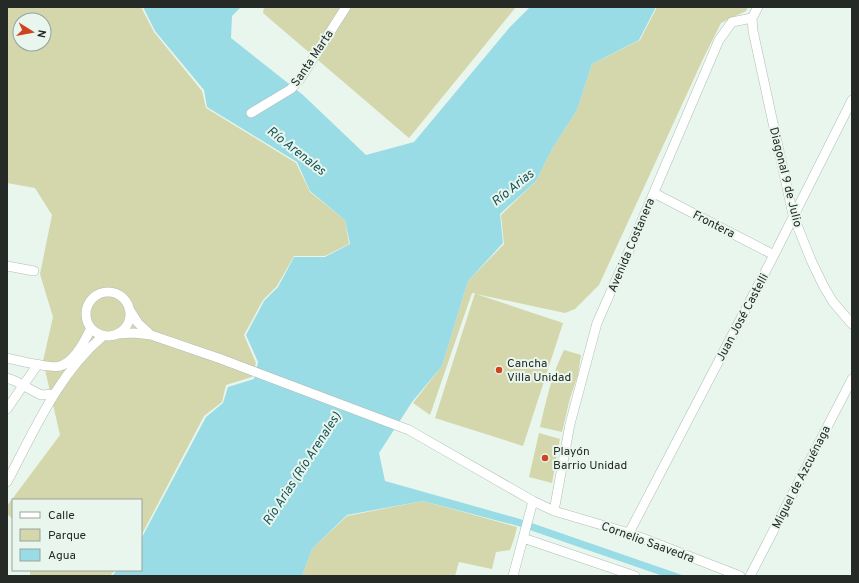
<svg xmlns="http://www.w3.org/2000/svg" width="859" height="583" font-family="Overpass,sans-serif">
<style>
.green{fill:#d4d6ab;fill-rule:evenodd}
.water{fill:#99dce6}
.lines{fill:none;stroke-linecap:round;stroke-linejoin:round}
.minor-casing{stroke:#b0beb5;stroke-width:10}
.minor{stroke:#fff;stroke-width:9}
.poi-dot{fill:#cd441e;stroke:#e8f6ed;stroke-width:1.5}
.labels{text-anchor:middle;stroke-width:4;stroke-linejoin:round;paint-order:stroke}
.street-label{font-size:12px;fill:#252a27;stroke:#e8f6ed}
.poi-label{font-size:12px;fill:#252a27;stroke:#e8f6ed;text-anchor:start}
.water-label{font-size:13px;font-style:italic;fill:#185259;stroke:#e8f6ed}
</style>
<rect width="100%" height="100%" fill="#e8f6ed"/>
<!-- green -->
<path class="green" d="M7 7H141L154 32 202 91 206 108 296 163 310 192 345 220 349 244 325 256H294L277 286 263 300 244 335 256 363 252 377 226 385 222 402 204 416 141 536V500H13V519L7 514V506L60 435 43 361 53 317 40 274 52 215 35 188 7 183ZM20 20H44V44H20Z
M264 7H516L409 138 263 13Z
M657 7H748L746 11 721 23 703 59 599 285 575 309 565 313 476 294 563 323 523 446 435 418 475 293H472L430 415 413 403 442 366 468 281 504 244 501 215 536 181 552 149 577 110 592 64 640 40Z
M564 350 581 355 578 375 570 398 562 432 540 427C546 401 552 374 564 350Z
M539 433 560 439 552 483 529 477Z
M423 501 517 527 514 539 510 550 496 552 492 569 459 562 455 576H302L312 549 347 516Z
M30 570H115L110 576H30Z"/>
<!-- water -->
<path class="water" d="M143 7H241L232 16 231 38 303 95 366 155 414 142 510 27 530 7H656L639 40 592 64 577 110 552 149 536 181 500 214 503 243 468 281 442 366 412 402 379 453 385 481 520 519 685 576H663L518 526 423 501 347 515 312 549 302 576H112L117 570H141V539L206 417 223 403 228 387 254 379 258 362 246 335 264 301 278 287 294 257H325L350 244 345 220 310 191 297 162 207 107 204 90 155 31Z"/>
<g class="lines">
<defs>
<path id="minor" d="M752 18 753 31 793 215 811 260 823 285 833 302 852 324
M752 18 758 7
M251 113 291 89 300 79 346 7
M654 193 774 255
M7 266 34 271
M86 314a22 22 0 1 1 44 0a22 22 0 1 1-44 0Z
M129 309 138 323 151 335
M118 334 134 333 151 335 221 359 409 430 533 501 554 511 629 533 740 576
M7 358C16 360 53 369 60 366 74 362 85 341 91 328
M7 378 15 381 41 395 54 394
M7 409 38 364
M7 482C34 431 58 374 103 336
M554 511 570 424 597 323 628 253 719 40 732 22 752 18
M629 533 774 255 852 100
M523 538 635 576
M513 576 533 501
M750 576 852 379"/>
</defs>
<!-- minor casing -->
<use href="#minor" class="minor-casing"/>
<!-- minor -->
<use href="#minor" class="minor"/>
</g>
<!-- markers -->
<g class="poi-dot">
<circle cx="499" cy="370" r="4"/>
<circle cx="545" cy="458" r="4"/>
</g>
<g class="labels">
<!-- street labels -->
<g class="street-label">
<text transform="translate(312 58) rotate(-56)" y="4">Santa Marta</text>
<text transform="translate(786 177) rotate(76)" y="4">Diagonal 9 de Julio</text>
<text transform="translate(714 224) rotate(27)" y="4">Frontera</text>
<text transform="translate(631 245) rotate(-67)" y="4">Avenida Costanera</text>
<text transform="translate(742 317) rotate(-62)" y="4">Juan José Castelli</text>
<text transform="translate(801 477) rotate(-63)" y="4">Miguel de Azcuénaga</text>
<text transform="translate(648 542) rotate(20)" y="4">Cornelio Saavedra</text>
</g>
<!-- poi labels -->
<g class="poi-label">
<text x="507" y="367">Cancha<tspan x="507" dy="14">Villa Unidad</tspan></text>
<text x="553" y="455">Playón<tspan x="553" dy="14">Barrio Unidad</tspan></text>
</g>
<!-- water labels -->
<g class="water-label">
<text transform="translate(297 150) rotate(38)" y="5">Río Arenales</text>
<text transform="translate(512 187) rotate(-39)" y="5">Río Arias</text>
<text transform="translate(301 468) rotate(-57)" y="5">Río Arias (Río Arenales)</text>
</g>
</g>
<!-- border -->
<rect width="859" height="583" fill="none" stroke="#252a27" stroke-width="16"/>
<!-- legend -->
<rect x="12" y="499" width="130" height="72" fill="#e8f6ed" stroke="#9aa49e"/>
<rect x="20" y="512" width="20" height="6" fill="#ffffff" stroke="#9aa49e"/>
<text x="48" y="519" font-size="12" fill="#252a27">Calle</text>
<rect x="20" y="529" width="20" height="12" fill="#d4d6ab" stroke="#9aa49e"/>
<text x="48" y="539" font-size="12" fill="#252a27">Parque</text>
<rect x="20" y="549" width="20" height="12" fill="#99dce6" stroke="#9aa49e"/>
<text x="48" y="559" font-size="12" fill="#252a27">Agua</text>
<!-- north arrow -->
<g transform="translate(32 32) rotate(101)"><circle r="19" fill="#e8f6ed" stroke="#9aa49e"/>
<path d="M0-3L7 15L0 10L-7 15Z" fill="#cd441e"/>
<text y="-6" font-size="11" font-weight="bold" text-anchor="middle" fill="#252a27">N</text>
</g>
</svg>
